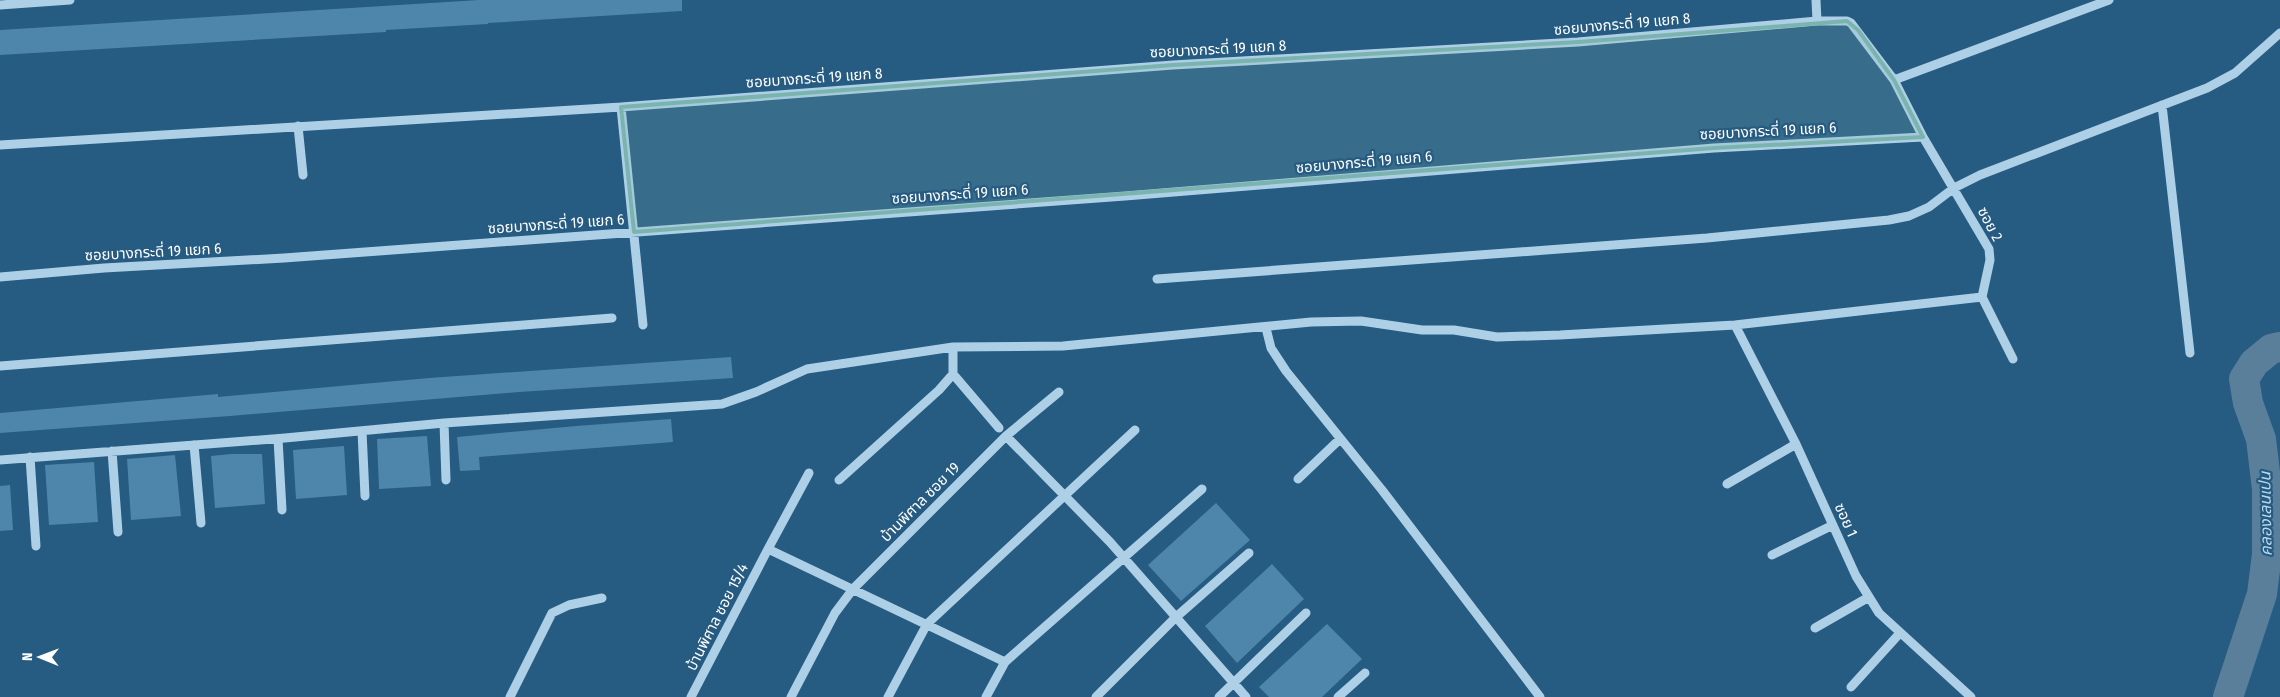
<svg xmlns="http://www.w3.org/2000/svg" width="2280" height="697" font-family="'Fira Sans Condensed','Noto Sans Thai',sans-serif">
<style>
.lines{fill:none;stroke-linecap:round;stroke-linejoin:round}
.river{stroke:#5a7f9a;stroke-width:30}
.building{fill:#4e85ab}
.minor{stroke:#aed0e7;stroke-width:9}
.marked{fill:#7bb4af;fill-opacity:0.2;stroke:#7bb4af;stroke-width:4;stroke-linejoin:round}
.labels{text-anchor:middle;stroke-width:4.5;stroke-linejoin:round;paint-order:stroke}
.street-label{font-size:15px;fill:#fff;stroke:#265b82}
.water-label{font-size:16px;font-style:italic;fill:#bad9ee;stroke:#265b82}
</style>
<rect width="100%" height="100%" fill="#265b82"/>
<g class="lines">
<!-- river -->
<path class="river" d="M2228 697 2262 594 2267 554V489L2261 439 2248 403 2244 379 2254 363 2271 349 2280 347"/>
</g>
<!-- building -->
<path class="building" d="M479 0H682V11L488 23V24L386 30V32L0 55V30Z
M731 357 733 378 519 392 230 416 0 433V413L218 394V397L429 378Z
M671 419 673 442 479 457 480 470 460 471 457 437 576 426Z
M427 436 431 486 379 489 377 439Z
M344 446 347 495 296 499 293 450Z
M231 454H262L265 504 215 508 211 456Z
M175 455 181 516 131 520 127 459Z
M94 462 98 522 49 525 45 465Z
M10 485 13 530 0 531V486Z
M1216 503 1250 540 1181 601 1148 565Z
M1272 564 1304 599 1237 663 1205 626Z
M1327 624 1362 659 1322 697H1269L1259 687Z"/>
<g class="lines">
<!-- minor -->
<path class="minor" d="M1816 0 1817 21H1847L1851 23 1894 80 1923 137 1989 249 1990 260 1982 297 2013 359
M0 5 70 0
M1894 80 2109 0
M2162 105 2190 353
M621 107 643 325
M298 126 303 175
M0 145 621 107 1173 65 1578 42 1817 21
M0 277 104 268 284 258 1125 196 1714 148 1923 137
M1157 279 1707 238 1889 220 1909 216 1929 207 1954 188 1980 175 2207 88 2235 73 2280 33
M1735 325 1796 444 1856 576 1879 613 1971 697
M1266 328 1271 348 1286 371 1382 490 1540 697
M953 347V374L999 428
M0 366 612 318
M444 423 446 480
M362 431 365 496
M1006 436 1110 542 1246 697
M278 439 282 510
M194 445 201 523
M112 451 118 532
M30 457 36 546
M0 460 285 438 444 423 722 404 756 392 807 369 953 347 1063 346 1311 322 1361 321 1422 330H1454L1497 337 1560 335 1735 325 1982 297
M1298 479 1340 439
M839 480 939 390 953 374
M1727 484 1796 444
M768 549 1005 662
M1772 555 1833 525
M1815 628 1869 597
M1851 687 1900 633
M510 697 552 613 569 605 602 598
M691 697 768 549 809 473
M791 697 835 613 853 589 1006 436 1059 392
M888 697 927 624 1135 430
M986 697 1005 662 1202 489
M1096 697 1175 618 1249 553
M1219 697 1306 613
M1338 697 1365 673"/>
</g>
<!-- marked area -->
<path class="marked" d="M1847 21 1858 30 1894 80 1923 137 1714 148 634 232 621 107 1173 65 1578 42Z"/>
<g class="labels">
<!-- street labels -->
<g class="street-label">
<text transform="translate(1622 24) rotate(-5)" y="5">ซอยบางกระดี่ 19 แยก 8</text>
<text transform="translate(1218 49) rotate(-3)" y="5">ซอยบางกระดี่ 19 แยก 8</text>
<text transform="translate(814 78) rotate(-4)" y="5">ซอยบางกระดี่ 19 แยก 8</text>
<text transform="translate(1768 131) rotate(-3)" y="5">ซอยบางกระดี่ 19 แยก 6</text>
<text transform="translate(1364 162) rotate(-5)" y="5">ซอยบางกระดี่ 19 แยก 6</text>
<text transform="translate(960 194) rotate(-4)" y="5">ซอยบางกระดี่ 19 แยก 6</text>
<text transform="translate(556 224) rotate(-4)" y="5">ซอยบางกระดี่ 19 แยก 6</text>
<text transform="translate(1990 224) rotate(62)" y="5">ซอย 2</text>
<text transform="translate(153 252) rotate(-3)" y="5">ซอยบางกระดี่ 19 แยก 6</text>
<text transform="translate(920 502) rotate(-45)" y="5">บ้านพิศาล ซอย 19</text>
<text transform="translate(1846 520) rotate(66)" y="5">ซอย 1</text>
<text transform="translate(717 617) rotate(-63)" y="5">บ้านพิศาล ซอย 15/4</text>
</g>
<!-- water labels -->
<g class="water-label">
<text transform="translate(2265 514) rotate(-91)" y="6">คลองเลนเปน</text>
</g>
</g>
<!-- north arrow -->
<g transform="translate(40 657) rotate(271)" stroke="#265b82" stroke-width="4" paint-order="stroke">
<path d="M0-4L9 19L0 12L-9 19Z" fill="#ffffff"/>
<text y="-8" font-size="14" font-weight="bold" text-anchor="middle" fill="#ffffff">N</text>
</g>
</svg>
